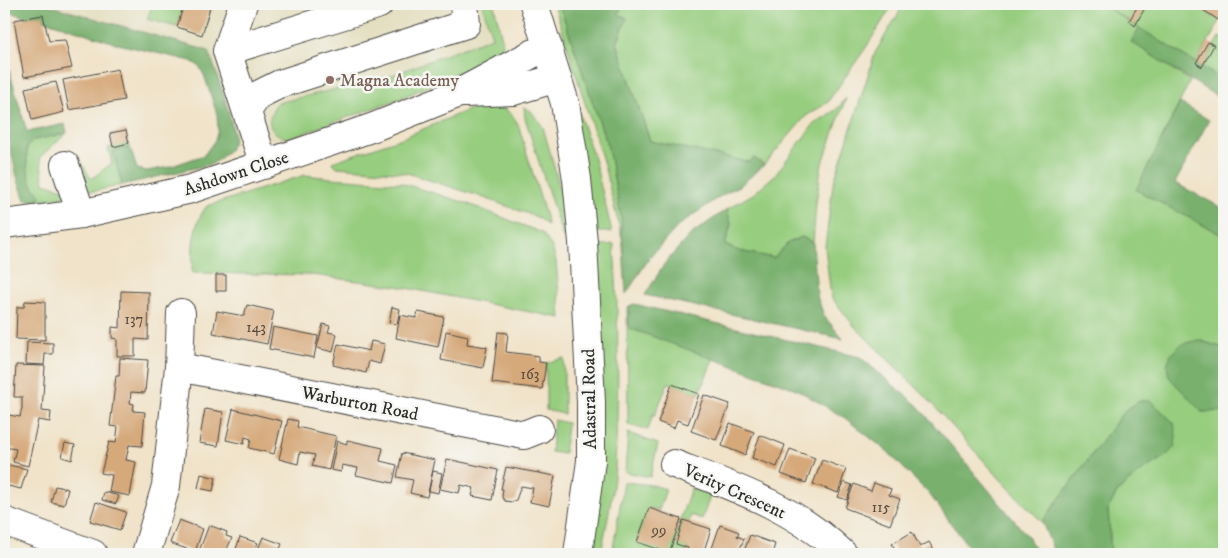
<svg xmlns="http://www.w3.org/2000/svg" width="1228" height="558" font-family="'IM FELL DW Pica',serif">
<style>
.built{fill:#e2dcba}
.green{fill:#97cd7f;stroke:#617c55}
.forest{fill:#79b06e;stroke:#526e4c}
.building{fill:#d6a97a}
.lines{fill:none;stroke-linecap:round;stroke-linejoin:round}
.minor-casing{stroke:#494743;stroke-width:30}
.minor{stroke:#fff;stroke-width:28}
.education-dot{fill:#8d6e63;stroke:#f6f6f2;stroke-width:2}
.labels{text-anchor:middle;stroke-width:5;stroke-linejoin:round;paint-order:stroke}
.number-label{font-size:15px;fill:#564a3f}
.education-label{font-size:18px;fill:#785e54;stroke:#f6f6f2;text-anchor:start}
.street-label{font-size:18px;fill:#2b2b2b;stroke:#f6f6f2}
</style>
<rect width="100%" height="100%" fill="#f6f6f2"/>
<filter id="ink" filterUnits="userSpaceOnUse"><feTurbulence type="fractalNoise" baseFrequency=".02" numOctaves="2"/><feDisplacementMap in="SourceGraphic" scale="10" xChannelSelector="R" yChannelSelector="G"/><feConvolveMatrix kernelMatrix="1 2 1 2 8 2 1 2 1" color-interpolation-filters="sRGB"/></filter>
<filter id="wash" filterUnits="userSpaceOnUse"><feTurbulence type="fractalNoise" baseFrequency=".0096" numOctaves="4" result="noise"/><feDisplacementMap in="SourceGraphic" scale="20" xChannelSelector="R" yChannelSelector="G"/><feGaussianBlur stdDeviation="1.12" result="paint"/><feColorMatrix in="noise" values="0 0 0 0 0 0 0 0 0 0 0 0 0 0 0 0 0 1.4 0 .05"/><feComposite in="paint" operator="in"/></filter>
<g filter="url(#wash)">
<rect width="100%" height="100%" fill="#f0e3c9"/>
<!-- built -->
<path class="built" d="M21 4H494L503 44 498 55 399 99 287 139 233 143 234 128 212 61Z
M4 98 23 176 4 180Z"/>
<!-- green -->
<path class="green" d="M153 4H184L177 27 147 19Z
M482 4H494L503 44 498 55 399 99 287 139C266 131 266 120 277 103L387 77 492 37Z
M554 4H559L608 147 621 216 624 246 603 161Z
M623 4H893L867 46 827 103 806 116 764 165 754 158 749 162 650 141 617 43 627 18 618 14Z
M904 4H1139L1129 21 1135 25 1147 4H1204L1206 5 1203 10 1220 21 1196 63 1139 28 1132 42 1190 81 1137 190 1224 236V348L1198 340 1201 412 1224 411V554H1111L1108 509 1118 491 1139 473 1125 410 1042 522 1004 483 924 395 856 328 831 297 825 247 833 185 875 53Z
M1219 37 1224 39V81L1202 67Z
M564 67 595 162 612 232H594Z
M846 98 821 168 816 203 813 243 802 237 788 243 774 258 739 251 725 245 731 224 727 209 753 194 775 175 814 124 837 109Z
M489 104C503 107 511 111 518 124L546 217 547 225 537 217 476 195 407 173 337 167 332 162 402 138 477 106Z
M524 107 531 111 543 127 558 181 569 235 563 238 525 118Z
M67 133 40 157 44 183 64 189 66 196 39 201 40 196C27 183 26 165 27 147L34 140Z
M129 143 130 147 113 151 122 185 95 191H87L79 164 82 163 91 179 112 163 108 148Z
M305 175 331 178 401 183 466 203 542 233 552 247 556 261 561 318 396 286 312 275 192 273C193 250 191 226 207 206Z
M614 244C619 318 619 393 615 467 613 496 606 526 601 554H587L595 246Z
M629 306V328L714 357 699 394 668 383 655 415 653 414 648 430 628 425 627 309Z
M564 358V414L546 410V363Z
M554 420 567 423 564 454 551 452Z
M628 433 658 444 650 477 625 472Z
M624 482 652 485 666 489 659 510 649 508 637 541 669 552 691 488 711 494 702 519 691 515 689 522 683 520 676 543 688 548 686 554H612Z"/>
<!-- forest -->
<path class="forest" d="M4 4H44L209 51C214 68 237 129 233 142 231 151 219 159 212 164L122 185 113 151 130 147 137 169 147 171 169 167 204 155 215 140 218 130 217 114 204 75 199 66 191 61 118 44 44 20 43 15 28 18 4 10Z
M559 4H623L618 14 627 18 617 43 650 141 749 162 754 158 764 165 742 184 719 197 679 225 650 257 626 294 621 216 608 147Z
M1111 10 1224 81V93L1221 99 1131 42 1139 28Z
M4 52 27 132 65 124 67 133 34 140 27 147C26 165 27 183 41 196L39 201 25 200 18 180 4 121Z
M1180 103 1209 120 1175 183 1224 209V236L1136 190Z
M727 209 731 224 725 245 739 251 774 258 788 243 802 237 813 243 817 296 824 316 843 339 645 295 665 263 690 235Z
M634 304 860 357 918 406 1029 538 1037 554H974L930 495 887 451 845 418 796 389 629 328V306Z
M1198 340 1224 348V411L1202 412 1169 377 1167 365 1171 354 1182 344Z
M1150 400 1174 423 1176 436 1175 446 1167 455 1139 473 1118 491 1108 509 1111 554H1055L1042 522 1125 410 1140 401Z"/>
<g id="blocks">
<!-- building -->
<path class="building" d="M184 4H211L202 35 177 27Z
M1139 4H1147L1135 26 1129 21Z
M1207 4H1224V14L1220 21 1203 10Z
M43 15 49 41 65 40 72 68 24 77 14 20Z
M1208 42 1214 45 1202 67 1196 63Z
M118 69 124 100 69 110 63 80Z
M56 82 64 112 32 120 25 88Z
M126 130 129 143 113 147 110 133Z
M216 275H226V291H216Z
M121 291 149 292 148 340 135 339V356H117V339L112 338V327L120 328Z
M25 301 45 302V340L16 339 17 307H24Z
M247 305 274 311 267 344 213 333 217 311 244 316Z
M392 307 400 309 397 324 389 323Z
M418 312 444 317 438 347 396 338 400 315 416 318Z
M323 324 330 326 328 332 337 334 333 352 317 348Z
M273 327 318 336 314 358 269 349Z
M446 331 468 336 467 344 487 347 483 368 441 360Z
M498 332 508 333 506 352 539 356V362L546 363 542 389 492 383Z
M371 341 385 344 380 364 369 361 366 373 333 365 338 344 369 351Z
M27 342 53 343V354H45L44 365 26 364Z
M120 358 148 360 145 393 131 392 130 403 134 404 133 411 145 412 142 446 129 445 126 460 136 462 130 496 109 492 112 475 101 473 109 442 116 443 118 427 110 426 116 376H119Z
M16 365 45 366 42 411 51 412 50 422 38 420 28 466 13 462 16 449 4 447 9 415 20 417 22 408V397H14Z
M672 384 699 394 688 424 677 420 674 428 658 422Z
M704 395 730 404 716 440 691 431Z
M205 409 223 412 218 446 199 443Z
M233 409 282 421 274 454 249 448 251 439 245 437 244 444 226 440Z
M288 419 298 421 297 427 336 436 329 470 312 466 315 455 300 452 298 464 279 459Z
M730 423 754 432 745 455 722 446Z
M760 435 785 445 777 467 752 458Z
M347 440 383 448 380 461 397 465 393 483 356 475 358 468 342 465 341 472 331 470 337 441 347 444Z
M65 443 75 445 72 460 62 457Z
M790 449 815 458 806 483 781 474Z
M402 453 435 460 427 497 410 493 413 480 397 477Z
M447 459 498 470 492 500 472 496 474 488 461 485 459 493 440 489Z
M822 460 846 469 838 493 813 484Z
M4 464 27 469 21 489 4 485Z
M506 467 555 476 549 506 530 502 533 488 521 486 516 500 512 502 505 501 502 497 503 489H501Z
M433 471 442 473 438 493 429 491Z
M201 474 216 478 213 491 198 488Z
M844 482 852 485 847 500 838 497Z
M874 483 891 489 889 495 900 499 890 525 845 508 854 484 871 491Z
M55 486 68 489 64 505 51 502Z
M104 492 119 496 116 504 102 500Z
M96 502 126 512 120 530 90 521Z
M649 508 681 519 669 553 637 542Z
M179 520 203 529 195 552 170 543Z
M683 520 711 529 703 554H686L688 548 676 544Z
M209 525 227 532 226 536 232 538 227 549 235 552 240 537 258 543 253 554H198Z
M720 525 739 532 737 536 744 539 738 554H710Z
M912 532 920 547 929 542 935 552 931 554H898L892 544Z
M750 535 775 544 772 554H743Z
M263 537 282 544 278 554H256Z"/>
</g>
</g>
<g filter="url(#ink)">
<use href="#blocks" fill-opacity="0" stroke="#494743" stroke-width="1"/>
<g class="lines">
<defs>
<path id="minor" d="M243 4 227 51 264 165
M534 4 565 103 577 179 583 242 591 402V461L578 554
M227 51 379 4
M465 93 513 91 557 78
M247 111 258 95 280 84 466 24 464 4
M65 165 81 214
M4 224 81 214 191 189 374 127 459 93 532 54 548 47
M179 367 181 313
M674 464C734 487 796 508 843 554
M4 521 93 554
M146 554 166 486 179 367 524 435 539 429"/>
</defs>
<!-- minor casing -->
<use href="#minor" class="minor-casing"/>
<!-- minor -->
<use href="#minor" class="minor"/>
</g>
</g>
<!-- markers -->
<circle class="education-dot" cx="330" cy="80" r="5"/>
<g class="labels">
<!-- number labels -->
<g class="number-label">
<text x="134" y="324">137</text>
<text x="256" y="332">143</text>
<text x="530" y="379">163</text>
<text x="881" y="512">115</text>
<text x="659" y="535">99</text>
</g>
<!-- education labels -->
<g class="education-label">
<text x="340" y="86">Magna Academy</text>
</g>
<!-- street labels -->
<g class="street-label">
<text transform="translate(236 173) rotate(-18)" y="6">Ashdown Close</text>
<text transform="translate(589 399) rotate(-91)" y="6">Adastral Road</text>
<text transform="translate(360 403) rotate(11)" y="6">Warburton Road</text>
<text transform="translate(735 491) rotate(24)" y="6">Verity Crescent</text>
</g>
</g>
<!-- margin -->
<rect width="1228" height="558" fill="none" stroke="#f6f6f2" stroke-width="20"/>
</svg>
